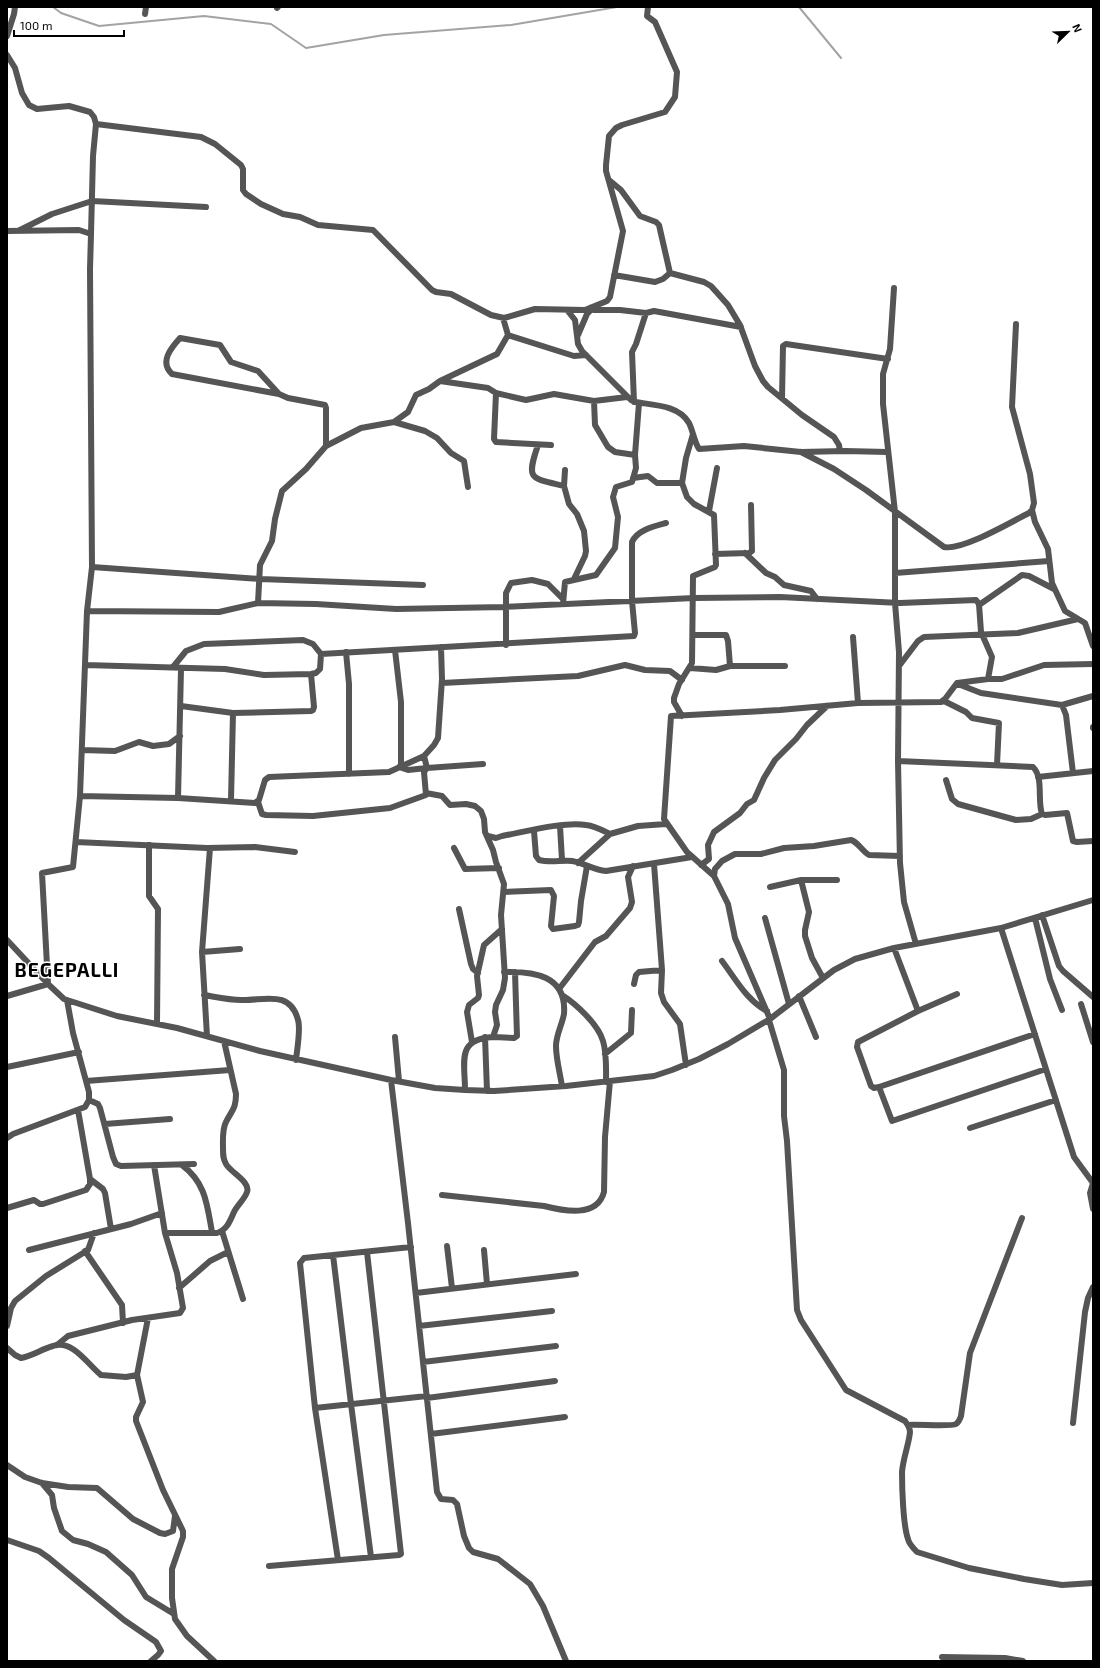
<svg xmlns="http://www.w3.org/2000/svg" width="1100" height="1668" font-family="'Exo 2',sans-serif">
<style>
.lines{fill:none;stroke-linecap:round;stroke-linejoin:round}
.stream{stroke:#a3a3a3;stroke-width:2}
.minor{stroke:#555;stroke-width:6}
.labels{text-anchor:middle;stroke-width:3;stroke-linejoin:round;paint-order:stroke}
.district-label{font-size:19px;font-weight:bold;letter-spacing:1px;fill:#000;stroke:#fff}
</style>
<rect width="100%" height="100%" fill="#fff"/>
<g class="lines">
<!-- stream -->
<path class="stream" d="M53 7 61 13 99 26 204 16 271 24 306 48 384 35 511 25 617 7
M799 7 841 58"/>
<!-- minor -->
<path class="minor" d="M277 8 278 7
M145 14 146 7
M7 36 14 14 15 7
M7 55 15 68 22 93 29 105 37 109 69 106 90 112 94 117 96 124 93 156 91 234
M96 124 201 137 215 144 241 165 243 169V190L246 194 261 204 283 214 300 217 318 225 373 230 432 290 436 292 451 294 491 315 504 318 535 309 585 310 607 301 610 297 623 231 606 171V165L609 136 616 128 622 125 665 112 675 97 677 72 655 22 647 16 648 7
M609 180 621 190 640 216 656 222 659 225 670 273
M20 230 52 214 92 201 206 207
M7 231 79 230 91 234 90 269 92 567 87 611 80 796 73 867 42 873 48 984
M614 275 655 282 663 279 670 273 704 282 711 286 728 305 740 325 755 366 763 381 768 387 802 415 834 437 839 445 840 451
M894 288 890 349 883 374V404L895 512V603L899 652 898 761 900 863 904 902 916 944
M590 308 594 310H620L646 313
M567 310 575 320 578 344 582 351 631 400 635 402C653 405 679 405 689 423 693 431 694 441 699 449L744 446 801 452 845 451 887 452
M508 335 574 356 586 355
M578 335 587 314 592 309
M440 381 497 354 508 335 503 318
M496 393 494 439 496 442 551 445
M279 394 172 374C159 362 171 348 180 338L220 345 231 362 258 371 279 394 288 398 325 405 326 408V446
M782 398 783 346 786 344 888 359
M634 402 632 352 636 344 646 313 654 311 741 327
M394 422 408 412 416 395 429 389 440 381 488 388 496 393 526 400 554 394 594 401 627 397
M538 445C526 480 530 478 564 486
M801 452 834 469 866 490 944 547C962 551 1011 522 1029 513L1032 510 1034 503 1030 474 1012 407 1016 324
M635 455 639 403
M565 470 564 486 569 504 577 514 584 531 586 551 585 556 574 579
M633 478 648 476 657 483H682L687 497 694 504 714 515 716 565 715 567 693 576 692 663 679 684 674 698V702L682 716
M682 483 686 458 693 434
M1032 510 1035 522 1048 549 1052 583 1065 611 1085 623 1093 646
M709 511 717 468
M745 553 766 573 775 577 784 585 811 591 817 599
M715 554 749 553 752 551 751 505
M92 567 260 579 423 585
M895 573 1049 561
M258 603 260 565 272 541 275 519 282 491 306 469 326 446 361 428 394 422 425 431 437 438 451 453 464 461 468 487
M563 604 565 582 596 575 615 548 618 517 613 497 616 487 632 482 636 468 635 455 615 452 608 447 595 425 594 401
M979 605 1022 575 1029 576 1054 589
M87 611 219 612 258 603 316 604 396 609 505 607 694 598 780 597 900 603 976 600 979 604 981 632 992 657 988 679 957 683 945 699 941 702 858 703 780 710 671 716 664 819 687 852 714 876 728 904 735 938 770 1019
M693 635H726L728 641 730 666
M853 637 858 703
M506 645V593L511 583 532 580 548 584 563 599
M395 650 401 702V766
M346 652 349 684V774
M321 654 634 636 635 633 632 601V542C637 530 655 526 666 523
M85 665 225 669 264 675 311 674 316 673 320 669 321 654 313 644 303 640 204 644 186 651 173 667
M899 666 918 641 924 637 1018 633 1078 619
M690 668 716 670 730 666H785
M988 679H1002L1044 665 1093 664
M442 683 578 676 625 665 645 670 670 671 682 680
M958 684 981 693 1062 705 1066 715 1073 773
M944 701 966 712 972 718 999 723 997 765
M1062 705 1093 696
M181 706 233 713 311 711 313 710 314 707 311 674
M1093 727V728
M82 750 115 751 139 742 153 746 169 744 180 736
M898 761 1033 767C1044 778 1037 800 1042 814L1045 815 1067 813 1073 841 1077 842 1093 841
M399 767 408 770 427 768 483 764
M1038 777 1093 771
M946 780 952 799 958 804 1016 820 1031 819 1042 814
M426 793 442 796 450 805 466 804 475 806 481 811 484 819 485 832 493 850 496 862 504 884 501 915 505 978 503 990 496 1005 495 1012 497 1025 493 1037C456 1039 465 1062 465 1090
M80 796 178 798 255 803 259 800 265 780 269 777 389 772 424 756 434 745 438 738 442 679 441 647
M178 798 181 669
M231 800 233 713
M258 802 262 814 266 815 313 816 390 808 426 795 424 772 427 768 424 756
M560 826 562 860
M534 831 536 856 539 860C550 863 561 860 572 861 584 863 594 870 606 871L692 857
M488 836 496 838 502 836C524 832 565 821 586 825 595 826 602 830 610 834
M76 842 207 848 255 847 295 852
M149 845V896L158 909 157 1024
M454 848 465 869 499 868
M578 863 610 834 638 826 666 824
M654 864 662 970 661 993 664 1002 680 1024 686 1065
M701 865 709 859 708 845 714 832 740 813 747 804 754 800 764 778 775 760 796 739 807 725 827 706
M714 876 715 869 722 861 735 854H761L784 848 814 846 851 840C858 842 862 851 869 855L900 856
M801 880 809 912 805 930V936L812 958 823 978
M770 887 801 880H837
M504 892 551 890 554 896 551 926 553 929 575 926 578 925 579 922 581 901 587 866
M459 909 471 964 473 969 478 973
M1042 915 1059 966 1063 971 1093 997
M765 918 789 1004
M1035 918 1050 979 1062 1010
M1001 928 1074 1157 1093 1183
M7 940 48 984
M894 948 918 1011
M202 952 240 949
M722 961C735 978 747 1001 767 1011
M504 972C533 971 567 975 564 1014 562 1025 556 1035 556 1046 556 1059 560 1073 562 1086
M634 984 636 975 639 972 662 970
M559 989 595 942 606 936 630 908 632 902 628 877 633 866
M957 994 918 1011 858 1042 857 1047 871 1086 874 1088 879 1087 1035 1034
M204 995C216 997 229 1000 241 1000 263 1001 290 989 298 1020 301 1029 297 1049 296 1060
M562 995C576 1004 598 1024 603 1041 607 1054 606 1069 606 1082
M7 996 48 984 64 999 117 1016 177 1028 260 1051 391 1080 435 1088 465 1090 494 1091 566 1086 654 1076 672 1070 699 1059 728 1044 770 1019 834 970 855 959 894 948 1001 928 1093 900
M799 996 816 1037
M1081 1004 1093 1042
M769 1020 784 1070V1116L787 1141 797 1310 801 1320 846 1390 905 1421C908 1425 910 1428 910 1432 909 1444 903 1458 902 1472 902 1487 903 1525 908 1539 909 1544 913 1548 917 1552L969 1568 1024 1579 1062 1585 1093 1583
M207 1036 202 952 210 848
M395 1037 399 1081
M485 1037 487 1091
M493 1037 514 1038 517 1036 515 972
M472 1042 467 1012 469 1005 478 998 479 995 477 976 484 945 502 929
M605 1054 631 1033 632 1010
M7 1067 79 1052
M391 1080 408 1223 437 1492 441 1499 453 1500 457 1504 464 1536 469 1548 473 1552 498 1559 530 1584 543 1606 566 1661
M86 1081 230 1070
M879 1087 892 1121 1046 1069
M89 1100 98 1104 100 1108 113 1157 116 1164 121 1166 194 1164
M105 1124 170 1119
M970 1128 1056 1100
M7 1138 13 1134 85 1107 89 1100V1092L73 1033 67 1000
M182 1165C206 1183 207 1205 212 1232
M90 1179 103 1189 105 1193 111 1229
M1093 1183 1090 1193 1093 1209
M442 1195 544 1206C564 1211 597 1218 604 1192L605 1137 610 1081
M7 1208 34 1200 40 1204H43L86 1190 90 1184V1179L78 1110
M222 1231 243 1299
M165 1233H217C227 1230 230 1221 234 1212 237 1205 245 1199 247 1192 251 1182 230 1172 226 1164 223 1159 223 1155 223 1149 223 1141 222 1129 226 1122 232 1110 236 1109 236 1094L224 1041
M447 1246 452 1288
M29 1250 131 1224 162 1213
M484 1250 487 1284
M85 1251 122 1305 123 1323
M333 1255 351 1404 371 1557
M179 1288 210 1261 228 1252
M416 1293 576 1274
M148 1318 137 1375 143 1402 136 1417V1421L163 1490 183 1531V1537L172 1569V1598L175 1619 187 1636 214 1661
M7 1326 11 1308 15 1301 46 1276 88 1250 94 1233
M419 1326 552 1311
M57 1345 68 1336 132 1320 180 1313 183 1308 177 1273 165 1233 154 1165
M7 1348 15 1355 21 1358C32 1356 42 1349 53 1346 73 1339 88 1365 101 1375L126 1377 137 1375
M423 1362 556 1346
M427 1398 555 1381
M315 1408 427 1396
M1073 1423 1085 1312 1088 1298 1093 1287
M908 1425C918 1424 951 1427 956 1424 959 1422 960 1419 961 1416L970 1353 1022 1218
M431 1434 565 1417
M7 1465 25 1477 42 1483 68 1487 97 1488 133 1519 160 1533 165 1534 173 1531 175 1516
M42 1483 52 1495 54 1508 62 1531 73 1540 88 1544 106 1552 132 1575 146 1597 174 1614
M7 1540 39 1551 49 1558 124 1620 156 1642 161 1651 158 1655 151 1661
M338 1560 315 1408 300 1263 304 1258 411 1247
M269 1566 399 1555 401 1554 367 1252
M942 1657 1005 1658 1023 1661"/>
</g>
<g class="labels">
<!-- district labels -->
<g class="district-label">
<text x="67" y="977">BEGEPALLI</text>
</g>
</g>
<!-- border -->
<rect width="1100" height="1668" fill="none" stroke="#000000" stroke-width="16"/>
<!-- north arrow -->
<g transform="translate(1068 32) rotate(67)" stroke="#ffffff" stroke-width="3" paint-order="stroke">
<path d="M0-3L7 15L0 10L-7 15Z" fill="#000000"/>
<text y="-6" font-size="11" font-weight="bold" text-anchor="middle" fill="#000000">N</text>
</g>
<!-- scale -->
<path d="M14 30v6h110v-6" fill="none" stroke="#000000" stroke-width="2"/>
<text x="20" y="30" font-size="12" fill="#000000" stroke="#ffffff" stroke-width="3" paint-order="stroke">100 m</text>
</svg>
